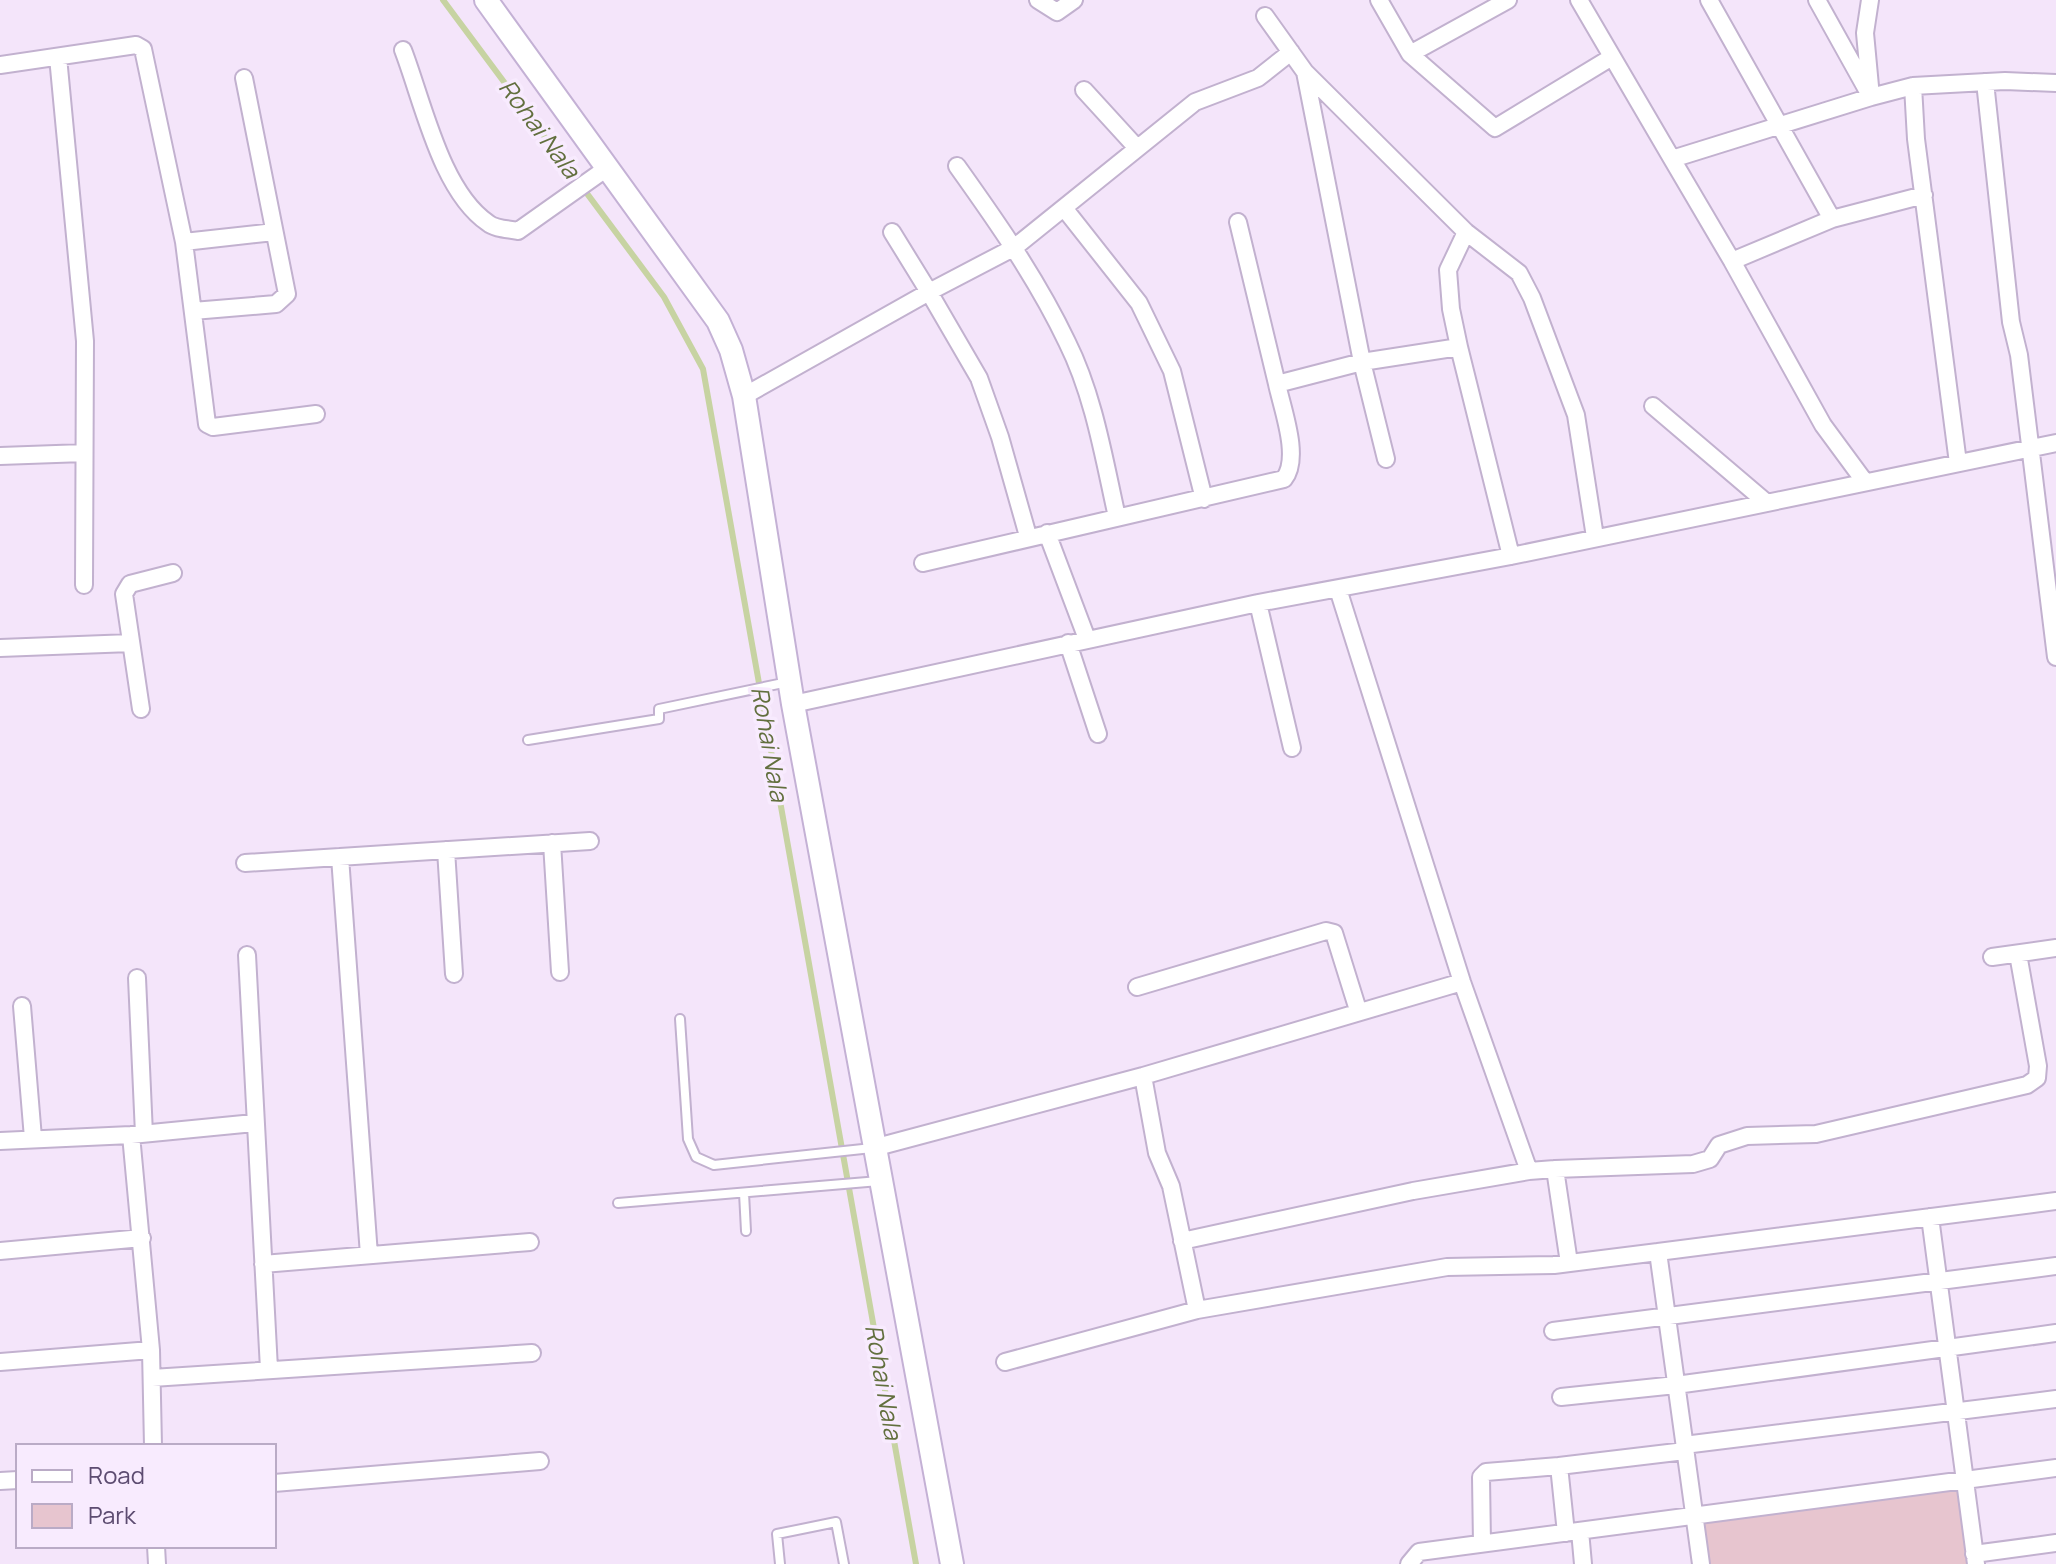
<svg xmlns="http://www.w3.org/2000/svg" width="2056" height="1564" font-family="Manrope,sans-serif">
<style>
.green{fill:#e7c5cf}
.lines{fill:none;stroke-linecap:round;stroke-linejoin:round}
.stream{stroke:#c7d3a2;stroke-width:6}
.lane-casing{stroke:#c2b1cf;stroke-width:12}
.street-casing{stroke:#c2b1cf;stroke-width:20}
.secondary-casing{stroke:#c4b1d5;stroke-width:26}
.lane{stroke:#fff;stroke-width:8}
.street{stroke:#fff;stroke-width:16}
.secondary{stroke:#fff;stroke-width:22}
.labels{text-anchor:middle;stroke-width:7;stroke-linejoin:round;paint-order:stroke}
.water-label{font-size:24px;font-style:italic;fill:#626f3e;stroke:#f8ebfe}
</style>
<rect width="100%" height="100%" fill="#f4e5fa"/>
<!-- green -->
<path class="green" d="M1965 1480 1976 1564H1701L1693 1516Z"/>
<g class="lines">
<!-- stream -->
<path class="stream" d="M443 0 664 297 703 369 916 1564"/>
<defs>
<path id="lane" d="M528 740 659 719V709L788 682
M680 1019 688 1139 696 1157 714 1165 872 1148
M744 1193 746 1231
M618 1203 879 1181
M780 1564 777 1534 836 1522 844 1564"/>
<path id="street" d="M1038 0 1057 12 1074 0
M1379 0 1410 54
M1508 0 1410 54 1495 128 1612 57
M1579 0 1672 159 1871 97 1865 33 1870 0
M1709 0 1832 219 1924 195
M1817 0 1871 97 1913 86
M1265 16 1305 72 1362 362 1459 347 1511 556
M403 50C423 102 441 191 488 223 495 229 509 229 518 231L607 168
M58 57 85 341 84 585
M0 65 136 45 143 49 184 242 207 424 213 427 316 414
M1305 72 1466 232 1519 273 1532 298 1576 415 1595 537
M1985 82 2011 322 2019 355 2056 657
M1084 90 1137 148
M1672 159 1732 261 1832 219
M957 166C997 222 1037 279 1067 342 1094 396 1104 459 1117 517
M1064 208 1139 303 1172 371 1204 499
M1238 222 1277 384 1362 362 1386 459
M892 232 929 292 1015 247 1195 102 1258 78 1291 52
M184 242 274 232
M1732 261 1823 425 1865 482
M193 311 276 304 287 294 244 78
M1459 347 1451 309 1448 270 1466 232
M744 396 929 292 979 378 1000 437 1028 536
M1653 406 1767 503
M0 456 84 453
M1958 463 1916 139 1913 86 2005 81 2056 83
M1047 533 1087 639
M923 563 1284 479C1301 458 1282 408 1277 384
M1338 589 1462 982 1529 1171 1555 1169
M1258 603 1292 748
M1068 643 1098 734
M0 648 131 643
M793 704 1258 603 1511 556 2056 443
M141 709 124 594 130 584 173 573
M552 843 560 972
M446 850 454 974
M340 857 369 1255
M245 863 590 841
M247 955 269 1369
M1992 957 2056 948
M137 978 144 1134
M1137 987 1326 931 1334 933 1358 1010
M22 1006 33 1138
M1143 1076 1157 1153 1171 1186 1197 1310
M131 1135 151 1350 153 1446
M0 1141 131 1135 254 1123
M877 1147 1143 1076 1462 982
M1930 1217 1976 1564
M1182 1241 1413 1191 1529 1171
M0 1251 142 1238
M1569 1263 1555 1169 1693 1164 1710 1159 1719 1145 1747 1136 1816 1134 2027 1085 2037 1078 2038 1066 2018 954
M263 1264 530 1242
M1553 1331 2056 1266
M0 1362 151 1350
M1005 1362 1197 1310 1447 1267 1554 1265 1658 1252
M152 1378 532 1353
M1561 1397 1676 1385 2056 1333
M1684 1445 2056 1399
M1559 1466 1685 1451
M0 1481 18 1480
M274 1483 540 1461
M1580 1531 1583 1564
M1482 1544 1481 1477 1486 1472 1559 1466 1566 1533
M156 1546 157 1564
M1974 1554 2056 1543
M1409 1564 1419 1552 2056 1468
M1701 1564 1658 1252 2056 1201"/>
<path id="secondary" d="M486 0 718 321 731 350 744 396 793 704 952 1564"/>
</defs>
<!-- lane casing -->
<use href="#lane" class="lane-casing"/>
<!-- street casing -->
<use href="#street" class="street-casing"/>
<!-- secondary casing -->
<use href="#secondary" class="secondary-casing"/>
<!-- lane -->
<use href="#lane" class="lane"/>
<!-- street -->
<use href="#street" class="street"/>
<!-- secondary -->
<use href="#secondary" class="secondary"/>
</g>
<g class="labels">
<!-- water labels -->
<g class="water-label">
<text transform="translate(539 129) rotate(53)" y="8">Rohai Nala</text>
<text transform="translate(769 744) rotate(80)" y="8">Rohai Nala</text>
<text transform="translate(883 1382) rotate(80)" y="8">Rohai Nala</text>
</g>
</g>
<!-- legend -->
<rect x="16" y="1444" width="260" height="104" fill="#f8ebfe" stroke="#baabc6" stroke-width="2"/>
<rect x="32" y="1470" width="40" height="12" fill="#ffffff" stroke="#baabc6" stroke-width="2"/>
<text x="88" y="1484" font-size="24" fill="#5d4c71">Road</text>
<rect x="32" y="1504" width="40" height="24" fill="#e7c5cf" stroke="#baabc6" stroke-width="2"/>
<text x="88" y="1524" font-size="24" fill="#5d4c71">Park</text>
</svg>
